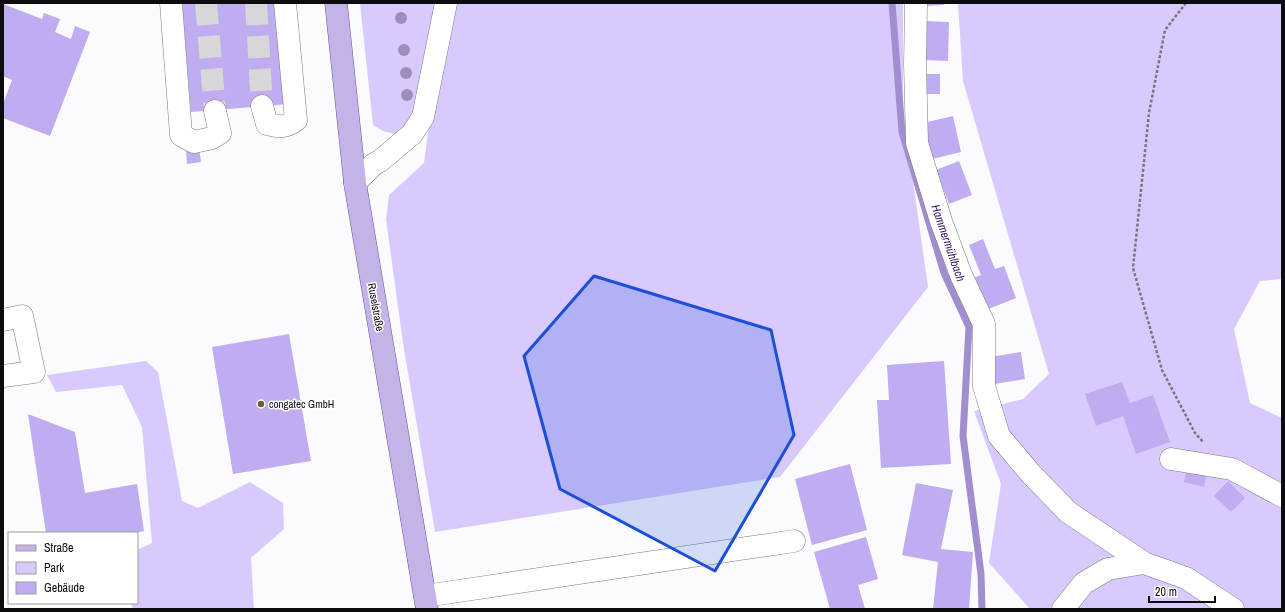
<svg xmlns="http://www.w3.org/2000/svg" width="1285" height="612" font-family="'Archivo Narrow',sans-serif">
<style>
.green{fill:#d8cafe}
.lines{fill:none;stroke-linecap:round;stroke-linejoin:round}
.stream{stroke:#a18ed0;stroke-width:7}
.building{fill:#bfacf1}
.minor-tunnel{stroke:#d7d6d9;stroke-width:22;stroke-dasharray:22 11;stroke-linecap:butt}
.minor-casing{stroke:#7b7786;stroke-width:23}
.major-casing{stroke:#695792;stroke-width:23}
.path{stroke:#78777b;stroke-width:2.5;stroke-dasharray:3 2;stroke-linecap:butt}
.minor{stroke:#fff;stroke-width:22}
.major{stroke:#c3b3e8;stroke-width:22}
.tree{fill:#9e8eba}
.marked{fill:#1d4ed8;fill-opacity:0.2;stroke:#1d4ed8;stroke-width:3;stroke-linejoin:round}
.poi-dot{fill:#725e2d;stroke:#fff;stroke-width:1.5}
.labels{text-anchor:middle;stroke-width:3;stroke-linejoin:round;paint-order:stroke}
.street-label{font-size:11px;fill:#0c0b10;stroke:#fff}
.poi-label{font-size:11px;fill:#0c0b10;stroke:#fff;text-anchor:start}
.water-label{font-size:12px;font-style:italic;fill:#3a1b68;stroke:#fff}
</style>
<rect width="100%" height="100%" fill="#fbfafd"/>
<!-- green -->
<path class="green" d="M360 3H434L425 83 416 120 399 135 383 131 373 125Z
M453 3H903V111L928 287 780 477 435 532 403 343 386 219 389 195 424 163 430 118Z
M958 3H1282V279L1260 281 1234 329 1250 403 1282 418V609H1030L989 563 1001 484 974 411 1023 399 1049 374 963 81Z
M146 361 158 372 182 501 198 508 250 482 283 503 284 529 251 558 254 609H133L131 603H137V550L152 543 142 427 122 385 56 392 47 375Z"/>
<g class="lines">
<!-- stream -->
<path class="stream" d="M892 3 902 132 944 273 969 327 963 436 981 574 982 609"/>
</g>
<!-- building -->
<path class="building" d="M182 3H281L289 104 191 112Z
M923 3H944V5L923 6Z
M3 4 42 19 44 13 60 19 55 32 71 39 75 26 90 32 50 136 3 118V104L12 80 3 76Z
M925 21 949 22 948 61 924 60Z
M926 74H940V94H926Z
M953 116 961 152 932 159 923 123Z
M199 148 201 162 187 164 186 150Z
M959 161 972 195 949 204 936 170Z
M983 239 995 269 1004 266 1016 298 986 310 974 278 981 275 969 245Z
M289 334 311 461 233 474 212 347Z
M1021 352 1025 379 994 384 990 357Z
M944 361 951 464 881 468 877 400H889L887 365Z
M1122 382 1130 403 1153 395 1170 442 1136 454 1123 416 1096 426 1085 394Z
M28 414 75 432 85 493 137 484 144 531 135 533H46Z
M850 464 867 530 812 545 795 479Z
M1187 467 1207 472 1204 487 1184 482Z
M1228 481 1245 498 1231 512 1214 496Z
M916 483 953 490 941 549 973 552 969 609H933L938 562 902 555Z
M866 537 878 579 858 585 865 609H830L814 552Z"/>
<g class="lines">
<!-- minor-tunnel -->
<path class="minor-tunnel" d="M206 3 215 111
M256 3 262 106"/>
<defs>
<path id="minor" d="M171 3 181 135 194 142 212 138 220 133 215 111
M916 4 915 64 917 143 941 221 961 275 984 324V386L999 436 1031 474 1068 512 1144 563
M262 106 267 124C279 127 286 128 296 120L285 3
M355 183 374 164 380 161 412 134 423 117 446 3
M3 320 22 316 34 372 3 376
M1171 459 1232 469 1282 496
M425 596 794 541
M1063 609 1084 583 1108 569 1144 563 1186 578 1233 609"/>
<path id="major" d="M336 3 355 183 427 609"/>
</defs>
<!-- minor casing -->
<use href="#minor" class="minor-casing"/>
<!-- major casing -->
<use href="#major" class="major-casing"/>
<!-- path -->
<path class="path" d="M1186 3 1165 30 1149 113 1133 268 1162 370 1195 433 1203 442"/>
<!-- minor -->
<use href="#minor" class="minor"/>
<!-- major -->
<use href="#major" class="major"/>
</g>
<!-- trees -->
<g class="tree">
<circle cx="401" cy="18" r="6"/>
<circle cx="404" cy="50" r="6"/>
<circle cx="406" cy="73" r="6"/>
<circle cx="407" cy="95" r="6"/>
</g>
<!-- marked area -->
<path class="marked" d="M594 276 771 330 794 435 715 571 560 489 524 356Z"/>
<!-- markers -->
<circle class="poi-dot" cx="261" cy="404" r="4"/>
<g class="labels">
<!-- street labels -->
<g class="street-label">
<text transform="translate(376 307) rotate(80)" y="4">Ruselstraße</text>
</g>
<!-- poi labels -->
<g class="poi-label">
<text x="269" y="408">congatec GmbH</text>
</g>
<!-- water labels -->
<g class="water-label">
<text transform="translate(948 243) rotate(71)" y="4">Hammermühlbach</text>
</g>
</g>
<!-- border -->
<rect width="1285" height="612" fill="none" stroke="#0c0b10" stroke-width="8"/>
<!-- legend -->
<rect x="8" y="532" width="130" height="72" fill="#ffffff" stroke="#9e9d9f"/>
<rect x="16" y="545" width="20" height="6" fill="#c3b3e8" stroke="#9e9d9f"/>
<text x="44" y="552" font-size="12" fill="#0c0b10">Straße</text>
<rect x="16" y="562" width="20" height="12" fill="#d8cafe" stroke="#9e9d9f"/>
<text x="44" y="572" font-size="12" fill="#0c0b10">Park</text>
<rect x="16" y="582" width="20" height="12" fill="#bfacf1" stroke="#9e9d9f"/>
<text x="44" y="592" font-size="12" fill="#0c0b10">Gebäude</text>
<!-- scale -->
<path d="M1149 596v6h66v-6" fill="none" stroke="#0c0b10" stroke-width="2"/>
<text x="1155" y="596" font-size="12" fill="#0c0b10" stroke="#ffffff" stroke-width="3" paint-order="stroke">20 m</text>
</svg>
